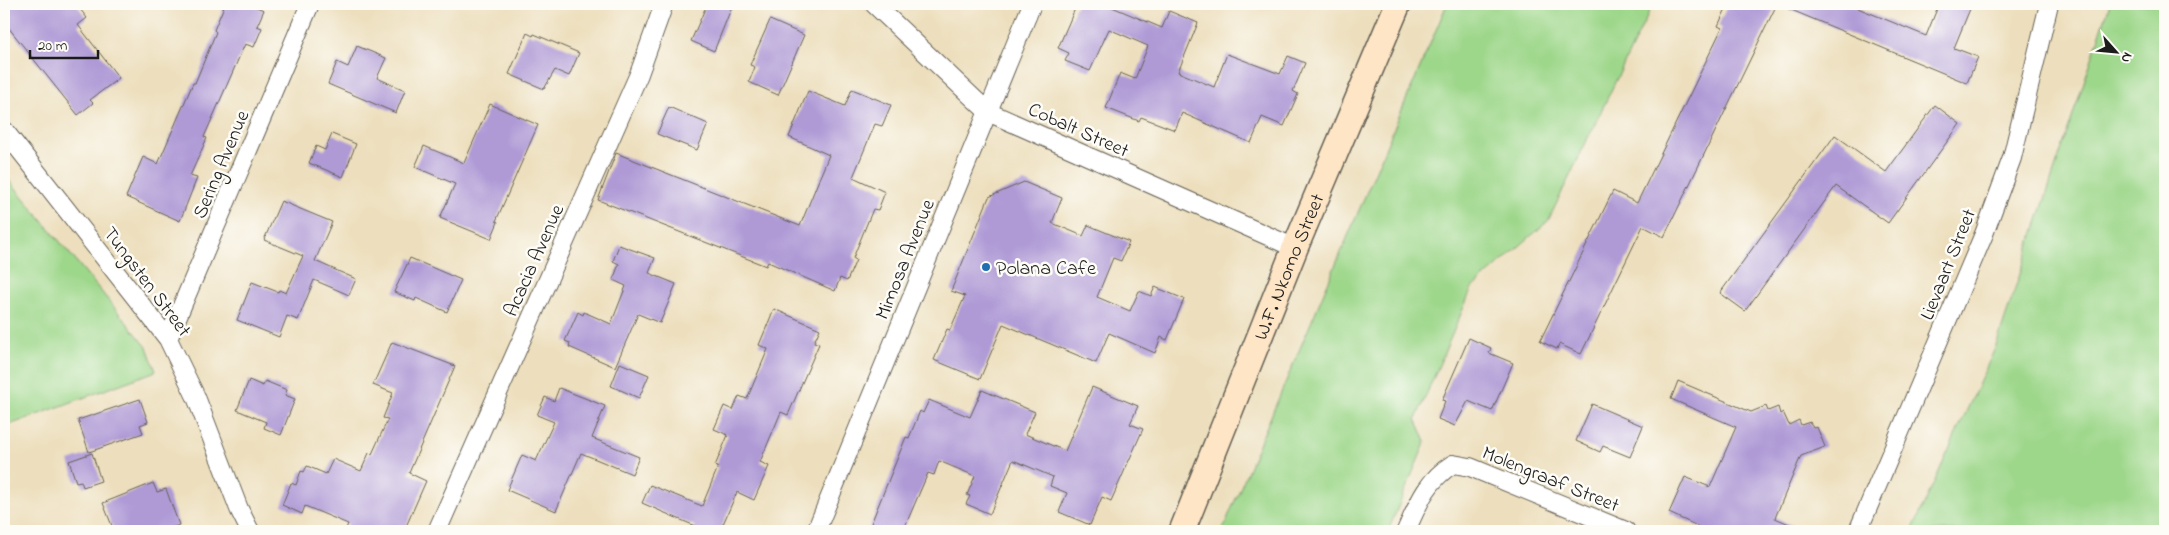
<svg xmlns="http://www.w3.org/2000/svg" width="2169" height="535" font-family="'Indie Flower',sans-serif">
<style>
.green{fill:#9dd78a;stroke:#5c7a53}
.building{fill:#af9ad6}
.lines{fill:none;stroke-linecap:round;stroke-linejoin:round}
.minor-casing{stroke:#656054;stroke-width:20}
.secondary-casing{stroke:#656054;stroke-width:28}
.minor{stroke:#fff;stroke-width:18}
.secondary{stroke:#fde5c5;stroke-width:25}
.poi-dot{fill:#1f6fb2;stroke:#fdfcf7;stroke-width:2}
.labels{text-anchor:middle;stroke-width:5;stroke-linejoin:round;paint-order:stroke}
.street-label{font-size:20px;fill:#1c1c1c;stroke:#fdfcf7}
.poi-label{font-size:20px;fill:#1c1c1c;stroke:#fdfcf7;text-anchor:start}
</style>
<rect width="100%" height="100%" fill="#fdfcf7"/>
<filter id="ink" filterUnits="userSpaceOnUse"><feTurbulence type="fractalNoise" baseFrequency=".02" numOctaves="2"/><feDisplacementMap in="SourceGraphic" scale="10" xChannelSelector="R" yChannelSelector="G"/><feConvolveMatrix kernelMatrix="1 2 1 2 8 2 1 2 1" color-interpolation-filters="sRGB"/></filter>
<filter id="wash" filterUnits="userSpaceOnUse"><feTurbulence type="fractalNoise" baseFrequency=".0096" numOctaves="4" result="noise"/><feDisplacementMap in="SourceGraphic" scale="20" xChannelSelector="R" yChannelSelector="G"/><feGaussianBlur stdDeviation="1.12" result="paint"/><feColorMatrix in="noise" values="0 0 0 0 0 0 0 0 0 0 0 0 0 0 0 0 0 1.4 0 .05"/><feComposite in="paint" operator="in"/></filter>
<g filter="url(#wash)">
<rect width="100%" height="100%" fill="#eddfbd"/>
<!-- green -->
<path class="green" d="M1447 4H1653L1548 221 1472 288 1416 419 1426 441 1388 531H1222Z
M2110 4H2165V531H1912L1996 346Z
M4 174 147 347 156 371 4 427Z"/>
<g id="blocks">
<!-- building -->
<path class="building" d="M4 4H76L87 18 78 25 119 78 90 100 93 103 78 115 4 22Z
M225 4H248L264 10 257 26 262 28 254 47 245 44 204 137 207 138 190 176 197 178 180 221 126 197 143 157 158 164 193 83H195L216 32 214 30Z
M707 4H733L714 51 691 41Z
M1077 4H1105L1162 28 1169 11 1198 23 1178 72 1214 87 1227 54 1280 74 1288 56 1305 63 1293 91 1298 94 1284 126 1262 117 1251 143 1182 113 1175 130 1141 117 1139 121 1106 108 1120 73 1135 79 1148 46 1109 29 1090 71 1065 61 1069 53 1058 48Z
M1728 4H1848L1926 36 1939 4H1972L1954 48 1978 57 1967 83 1777 4 1664 237 1643 226 1581 354 1559 344 1557 349 1540 341 1613 191 1637 203 1722 28 1718 26Z
M770 20 804 35 778 95 749 82 755 67 750 65Z
M527 33 533 36 534 34 579 53 569 76 555 70 544 89 509 74Z
M357 46 386 58 377 78 405 90 396 113 328 84 337 62 348 67Z
M852 89 891 105 882 126 875 124 853 177 885 192 878 210 873 209 853 258 856 260 847 281 840 278 835 291 768 262 766 266 598 200 616 153 800 226 829 155 789 137 808 91 845 106Z
M490 104 538 125 496 221 498 222 491 239 440 218 455 184 415 167 424 146 464 163Z
M1935 105 1960 124 1888 223 1836 186 1745 311 1720 293 1835 135 1886 172Z
M669 107 708 124 697 150 657 134Z
M332 134 356 144 343 177 309 163 316 146 325 150Z
M1024 182 1062 198 1052 223 1083 236 1088 225 1129 242 1121 261 1113 258 1097 297 1130 311 1139 291 1151 296 1155 287 1184 299 1167 340 1161 337 1155 353 1109 333 1096 363 1003 324 980 379 934 360 947 329 950 330 965 296 951 291 989 197Z
M281 201 332 222 315 261 356 279 349 295 314 280 298 320 287 316 279 337 237 320 252 282 278 292 279 290 286 293 303 256 264 240Z
M619 245 655 258 649 273 676 284 660 323 638 314 615 367 569 347 570 343 565 341 578 312 583 315 584 312 611 324 626 286 613 280 619 264 613 261Z
M410 258 461 280 447 312 416 298 415 301 394 292Z
M774 309 820 329 814 342 819 344 788 415 781 412 760 462 769 466 754 500 737 492 720 531H692L695 526 642 503 650 485 702 506 718 467 715 466 728 435 714 429 724 406 733 410 739 396 747 399 768 349 759 345Z
M1469 338 1491 348 1489 353 1513 363 1492 411 1468 401 1455 426 1438 419 1445 401 1442 400Z
M392 342 455 366 409 473 426 481 404 531H345L348 524 305 506 302 514 282 505 291 483 296 485 301 471 304 472 307 466 326 474 333 459 361 471 369 453 372 454 388 419 383 418 393 393 373 385Z
M620 363 649 375 639 398 611 386Z
M249 380 263 386 265 381 287 390 285 395 295 399 281 435 264 428 266 422 237 410Z
M1678 381 1751 412 1766 406 1768 411 1778 407 1780 414 1783 412 1789 425 1799 420 1801 425 1810 422 1813 428 1817 427 1825 447 1801 456 1775 518 1806 531H1708L1669 513 1685 477 1710 487 1736 427 1671 399Z
M1092 387 1138 406 1130 424 1143 429 1111 501 1102 497 1090 525 1059 512 1067 493 1050 486 1053 477 1013 460 990 514 966 504 970 496 967 495 975 476 939 461 934 475 928 473 903 531H868L906 437 909 438 920 411 923 413 929 400 970 417 982 390 1035 412 1025 434 1065 451Z
M559 388 605 406 592 438 639 457 632 474 581 453 556 511 507 490 522 455 536 461 554 422 537 415 545 397 554 401Z
M140 399 148 422 140 425 143 433 89 452 78 420Z
M1592 404 1643 426 1630 457 1603 446 1600 452 1576 441Z
M92 453 101 481 83 487 81 481 76 482 69 461Z
M153 483 157 492 166 489 179 525 163 531H114L103 503Z"/>
</g>
</g>
<g filter="url(#ink)">
<use href="#blocks" fill-opacity="0" stroke="#656054" stroke-width="1"/>
<g class="lines">
<defs>
<path id="minor" d="M874 4 988 112 1295 248
M4 130 168 339 196 397 239 509 250 531
M168 339 310 4
M437 531 639 74 664 4
M816 531 1032 4
M1406 531C1418 504 1427 480 1453 464L1470 467 1626 531
M1858 531 1984 234 2012 158 2049 4"/>
<g id="secondary">
<path id="s1" d="M1182 531 1295 248 1398 4"/>
</g>
</defs>
<!-- minor casing -->
<use href="#minor" class="minor-casing"/>
<!-- secondary casing -->
<use href="#secondary" class="secondary-casing"/>
<!-- minor -->
<use href="#minor" class="minor"/>
<!-- secondary -->
<use href="#secondary" class="secondary"/>
</g>
</g>
<!-- markers -->
<circle class="poi-dot" cx="986" cy="267" r="5"/>
<g class="labels">
<!-- street labels -->
<g class="street-label">
<text transform="translate(1079 129) rotate(24)" y="7">Cobalt Street</text>
<text transform="translate(220 164) rotate(-67)" y="7">Sering Avenue</text>
<text transform="translate(904 259) rotate(-68)" y="7">Mimosa Avenue</text>
<text transform="translate(533 260) rotate(-66)" y="7">Acacia Avenue</text>
<text transform="translate(1947 264) rotate(-68)" y="7">Lievaart Street</text>
<text dy="7" stroke="none"><textPath href="#s1" startOffset="285">W.F. Nkomo Street</textPath></text>
<text transform="translate(148 281) rotate(53)" y="7">Tungsten Street</text>
<text transform="translate(1551 478) rotate(22)" y="7">Molengraaf Street</text>
</g>
<!-- poi labels -->
<g class="poi-label">
<text x="996" y="274">Polana Cafe</text>
</g>
</g>
<!-- margin -->
<rect width="2169" height="535" fill="none" stroke="#fdfcf7" stroke-width="20"/>
<!-- north arrow -->
<g transform="translate(2116 52) rotate(117)" stroke="#fdfcf7" stroke-width="4" paint-order="stroke">
<path d="M0-4L9 19L0 12L-9 19Z" fill="#1c1c1c"/>
<text y="-8" font-size="14" font-weight="bold" text-anchor="middle" fill="#1c1c1c">N</text>
</g>
<!-- scale -->
<path d="M30 50v8h68v-8" fill="none" stroke="#1c1c1c" stroke-width="2.5"/>
<text x="38" y="50" font-size="15" fill="#1c1c1c" stroke="#fdfcf7" stroke-width="4" paint-order="stroke">20 m</text>
</svg>
